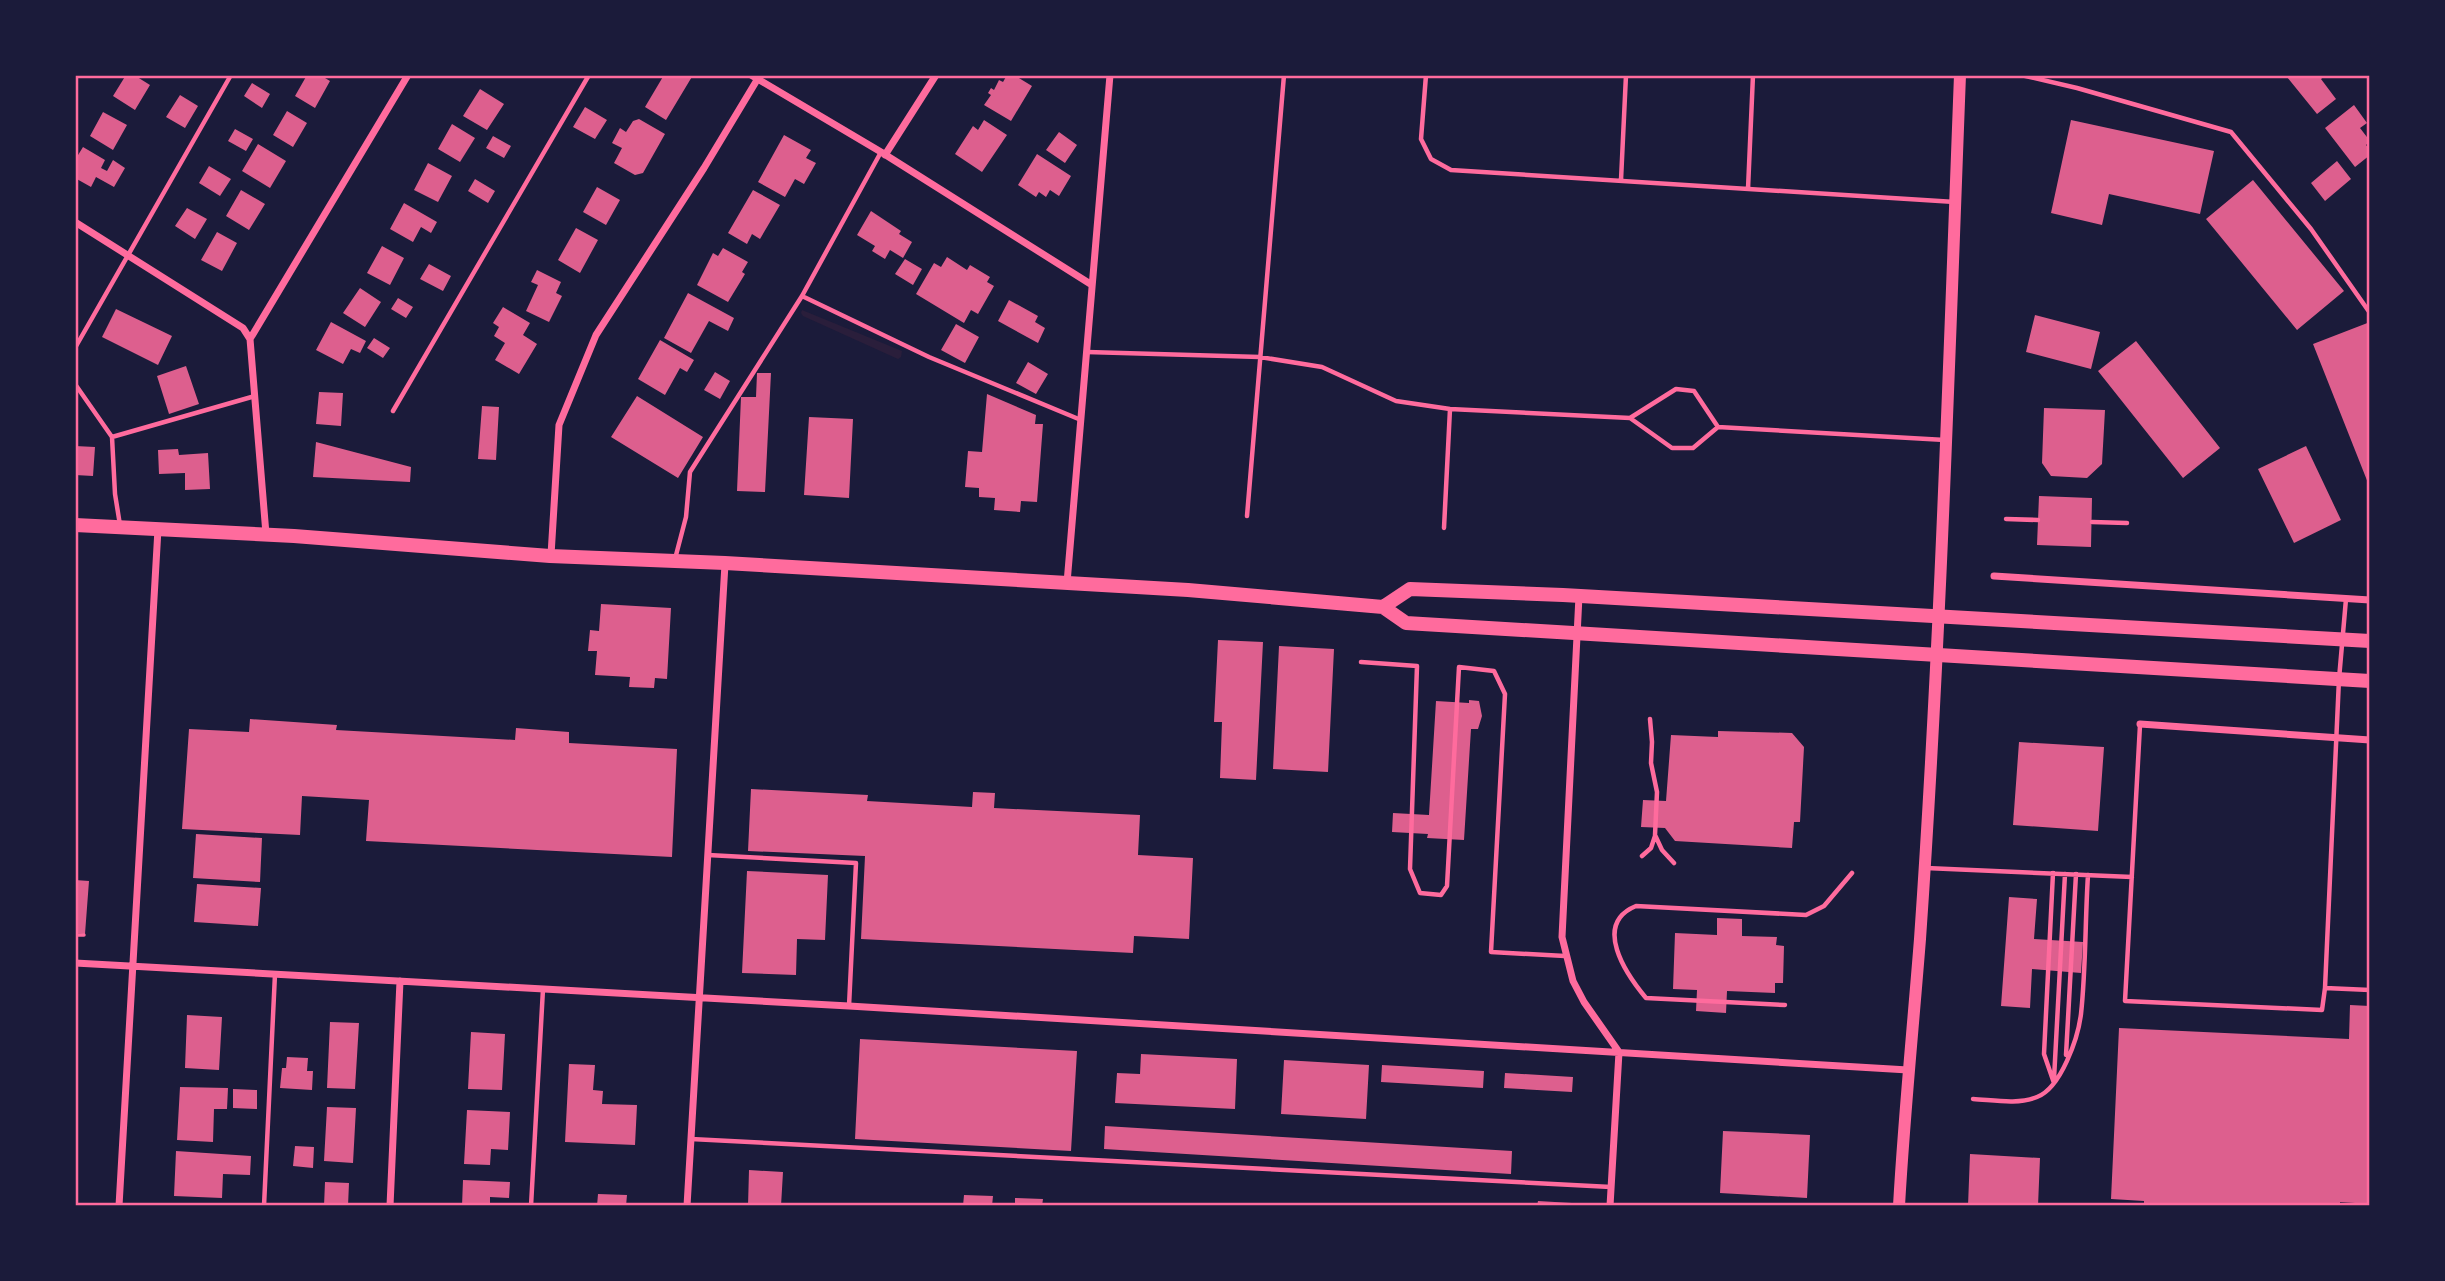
<svg xmlns="http://www.w3.org/2000/svg" width="2445" height="1281" font-family="Montserrat,sans-serif">
<style>
.green{fill:#2a1e3b}
.building{fill:#dd5f8e}
.lines{fill:none;stroke-linecap:round;stroke-linejoin:round}
.path{stroke:#ff6b9d;stroke-width:3.5}
.service{stroke:#ff6b9d;stroke-width:4.5}
.minor{stroke:#ff6b9d;stroke-width:7}
.secondary{stroke:#ff6b9d;stroke-width:12}
.primary{stroke:#ff6b9d;stroke-width:14}
.neatline{fill:none;stroke:#ff6b9d;stroke-width:2.5}
</style>
<rect width="100%" height="100%" fill="#1b1b3a"/>
<!-- green -->
<path class="green" d="M802 310 902 351 901 357 898 359 803 316 801 313Z"/>
<!-- building -->
<path class="building" d="M126 75H134L150 85 135 110 113 96Z
M307 75H320L330 81 315 108 295 96Z
M664 75H693L666 120 645 107Z
M1007 75H1014L1032 86 1011 121 984 105 991 95 988 93 991 88 994 90 999 80 1003 82Z
M2289 75H2326L2321 79 2336 99 2317 114 2287 77Z
M252 83 270 94 262 108 244 96Z
M480 89 504 104 487 130 463 116Z
M180 95 198 106 185 128 166 117Z
M2354 105 2367 123 2360 128 2370 141 2366 145 2370 150V155L2355 167 2325 128Z
M585 107 607 120 595 139 573 127Z
M287 111 307 123 293 147 273 135Z
M103 112 127 125 113 150 90 136Z
M639 119 665 134 643 173 635 175 614 163 622 148 612 143 620 128 626 132 633 121Z
M984 120 1007 135 982 172 955 154 973 126 978 130Z
M2071 120 2214 151 2200 214 2109 194 2102 225 2051 213Z
M452 124 475 138 460 162 438 149Z
M235 129 253 139 246 151 228 141Z
M1059 132 1077 145 1065 163 1046 150Z
M784 135 811 150 806 158 816 163 804 184 795 179 785 197 758 182Z
M493 136 511 146 504 158 486 148Z
M258 144 286 161 270 188 242 171Z
M83 147 105 160 101 168 107 171 113 160 125 168 114 187 96 177 91 187 75 178V160Z
M1037 154 1071 176 1059 196 1050 190 1046 197 1039 192 1036 197 1018 185Z
M2337 161 2351 179 2325 201 2311 183Z
M428 163 452 176 438 202 414 190Z
M209 166 231 179 220 196 199 183Z
M475 179 495 191 488 203 468 191Z
M2253 180 2344 291 2297 330 2206 219Z
M597 187 620 200 606 225 583 212Z
M241 190 265 204 249 230 226 216Z
M753 190 780 205 760 239 752 234 747 244 728 233Z
M404 203 437 222 431 233 421 227 413 242 390 229Z
M187 208 207 219 195 239 175 226Z
M871 211 901 231 899 234 912 242 903 258 890 250 885 259 872 251 875 246 857 235Z
M576 228 598 240 580 273 558 260Z
M217 232 237 243 222 271 201 260Z
M382 246 404 258 390 285 367 273Z
M723 248 748 262 742 272 745 274 728 302 697 285 713 253 718 256Z
M947 257 967 270 970 265 990 277 987 282 994 286 978 314 971 310 964 323 916 294 934 263 941 267Z
M905 259 922 269 913 285 895 274Z
M429 264 451 276 443 291 420 279Z
M537 270 561 282 556 293 562 296 549 322 526 311 538 285 531 282Z
M360 288 381 302 365 327 343 313Z
M688 293 734 318 728 331 709 321 691 353 664 338Z
M398 298 413 307 406 318 391 309Z
M1009 300 1038 316 1035 322 1045 328 1038 343 998 321Z
M503 307 530 323 523 335 537 344 519 374 495 360 505 343 494 336 499 327 493 323Z
M116 309 172 336 158 365 102 337Z
M2035 315 2100 332 2091 369 2026 352Z
M331 322 366 341 360 353 351 349 343 364 316 350Z
M2370 322V488L2313 344Z
M956 324 979 337 965 363 941 350Z
M374 338 390 348 383 358 367 348Z
M660 340 694 360 687 372 680 368 665 395 638 379Z
M2136 341 2220 448 2183 478 2098 371Z
M1028 362 1048 374 1036 394 1016 383Z
M186 366 199 404 169 414 157 376Z
M715 372 730 381 720 399 704 390Z
M757 373H771L765 492 737 491 741 397H756Z
M319 392 343 393 341 426 316 424Z
M987 394 1036 415 1035 424H1043L1037 502 1021 501 1020 512 994 510 995 498 979 497V488L965 487 968 451 982 452Z
M637 396 703 437 678 478 611 437Z
M482 406 499 407 496 460 478 459Z
M2044 408 2105 410 2102 464 2087 478 2051 476 2042 463Z
M809 417 853 419 849 498 804 495Z
M316 442 411 467 410 482 313 477Z
M75 446 95 447 93 476 75 475Z
M2306 446 2341 520 2294 543 2258 469Z
M178 449 179 455 208 453 210 489 185 490V473L159 474 158 450Z
M2039 496 2092 498 2091 547 2037 545Z
M601 604 671 608 667 679 655 678 654 688 629 687 630 677 595 675 597 651H588L590 630 599 631Z
M1218 640 1263 642 1256 780 1220 778 1222 722H1214Z
M1279 646 1334 649 1328 772 1273 769Z
M1469 700 1479 701 1482 716 1478 729H1471L1464 840 1427 838 1428 834 1392 832 1393 813 1429 815 1436 701 1469 703Z
M250 719 337 725 336 730 515 740 516 728 569 732V743L677 749 672 857 366 841 369 800 302 796 300 835 182 829 189 729 249 732Z
M1718 731 1792 733 1804 747 1800 822H1794L1792 848 1675 841 1665 828 1641 827 1643 800 1666 801 1671 735 1718 737Z
M2019 742 2104 747 2098 831 2013 825Z
M751 789 868 795 867 801 972 807 973 792 995 793 994 808 1140 815 1138 855 1193 858 1189 939 1134 936 1133 953 861 939 865 856 748 851Z
M196 834 262 838 260 882 193 878Z
M747 871 828 875 825 940 797 939 796 975 742 973Z
M75 880 89 881 85 934 75 933Z
M197 884 261 888 258 926 194 922Z
M2009 897 2037 899 2034 939 2083 942 2081 973 2032 969 2030 1008 2001 1006Z
M1717 918 1742 919V936L1777 937 1776 945 1784 946 1783 983H1775V993L1727 991 1726 1013 1696 1011 1697 990 1673 989 1675 933 1717 935Z
M2350 1005 2370 1006V1204L2340 1202V1206H2144V1201L2111 1199 2119 1028 2349 1039Z
M187 1015 222 1017 219 1070 185 1068Z
M330 1022 359 1023 355 1089 327 1088Z
M471 1032 505 1034 502 1090 468 1089Z
M860 1039 1077 1051 1071 1151 855 1139Z
M1141 1054 1237 1059 1235 1109 1115 1103 1117 1073 1140 1074Z
M287 1057 308 1058 307 1071H313L312 1090 280 1088 282 1068H286Z
M1284 1060 1369 1065 1366 1119 1281 1114Z
M569 1064 595 1065 593 1090 603 1091 602 1104 637 1105 635 1145 565 1142Z
M1382 1065 1484 1071 1483 1088 1381 1082Z
M1505 1073 1573 1077 1572 1092 1504 1088Z
M180 1087 228 1088 227 1109H214L213 1142 177 1140Z
M233 1089 257 1090V1109L233 1108Z
M327 1107 356 1108 353 1163 324 1161Z
M467 1110 510 1112 508 1150 491 1149 490 1165 464 1164Z
M1105 1126 1512 1151 1511 1174 1104 1149Z
M1723 1131 1810 1135 1807 1198 1720 1193Z
M295 1146 314 1147 313 1168 293 1166Z
M176 1151 251 1156 250 1175 223 1174 222 1198 174 1196Z
M1970 1154 2040 1158 2038 1206H1968Z
M749 1170 783 1172 781 1206H748Z
M463 1180 510 1182 509 1198 490 1197V1206H462Z
M325 1182 349 1183 348 1206H324Z
M598 1194 627 1195 626 1206H597Z
M964 1195 993 1196 992 1206H963Z
M1015 1198 1043 1199 1042 1206H1015Z
M1538 1201 1572 1203V1206H1537Z"/>
<g class="lines">
<!-- path -->
<path class="path" d="M75 935H84"/>
<!-- service -->
<path class="service" d="M1426 75 1421 139 1431 159 1451 170 1955 202
M2021 75 2077 88 2231 132 2311 229 2370 313
M1621 180 1626 75
M1748 189 1753 75
M802 296 929 357 1081 420
M75 348 231 75
M1087 352 1260 357 1322 367 1396 401 1450 409 1630 418 1672 448H1693L1718 427 1945 440
M75 384 112 437 115 494 120 525
M393 411 589 75
M1630 418 1676 389 1694 391 1718 427
M112 437 255 396
M1247 516 1284 75
M2006 519 2038 520
M2092 522 2127 523
M1444 528 1450 409
M675 559 686 517 690 472 802 296 881 152
M1361 662 1417 666 1410 869 1420 893 1441 895 1447 886 1459 667 1494 671 1505 694 1491 952 1565 956
M1650 719 1652 742 1651 763 1657 792 1655 835 1662 850 1674 863
M2140 725 2125 1001 2322 1010 2325 988 2370 990
M708 855 856 863 849 1006
M1642 856 1651 848 1655 836
M1926 868 2132 877
M2053 873 2044 1054 2054 1083
M2325 988 2339 679 2346 599
M1785 1005 1646 998C1626 974 1592 924 1636 906L1806 915 1824 906 1852 873
M2066 1055 2076 874
M2054 1079 2065 874
M1973 1099C1993 1100 2018 1105 2037 1097 2061 1088 2078 1038 2081 1014 2086 968 2085 921 2088 875
M691 1139 1611 1187
M264 1206 275 974
M531 1206 543 989"/>
<!-- minor -->
<path class="minor" d="M751 75 881 152 1092 285
M885 155 936 75
M75 222 243 328 250 339
M266 534 250 339 408 75
M551 555 559 425 596 335 704 168 760 75
M1994 576 2370 600
M1067 583 1110 75
M1579 596 1562 937 1573 981 1584 1002 1619 1052 1610 1206
M2140 724 2370 740
M75 963 849 1006 1908 1070
M119 1206 158 529
M390 1206 400 981
M687 1206 725 564"/>
<!-- secondary -->
<path class="secondary" d="M1899 1206C1904 1117 1913 1028 1920 939 1940 652 1949 363 1960 75"/>
<!-- primary -->
<path class="primary" d="M75 525 294 536 550 556 725 563 1188 590 1383 607
M1383 607 1410 589 1563 595 2370 641
M1383 607 1406 623 2370 681"/>
</g>
<!-- border -->
<rect width="2445" height="1281" fill="none" stroke="#1b1b3a" stroke-width="154"/>
<rect x="77" y="77" width="2291" height="1127" class="neatline"/>
</svg>
